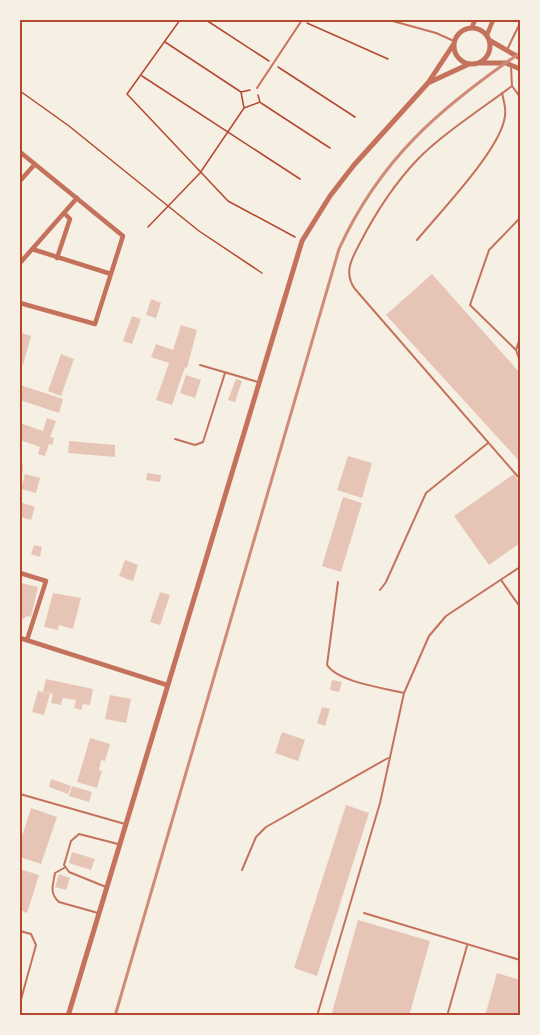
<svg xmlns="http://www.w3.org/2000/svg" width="540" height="1035" font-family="'Golos Text',sans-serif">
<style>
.building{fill:#e6c5b7}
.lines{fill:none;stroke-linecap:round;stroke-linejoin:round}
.path{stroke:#b5482f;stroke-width:1.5}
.service{stroke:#c5725c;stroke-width:2}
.minor{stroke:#c5725c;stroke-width:4.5}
.tertiary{stroke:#c5725c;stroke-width:5}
.rail{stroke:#cf8b77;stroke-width:3}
.neatline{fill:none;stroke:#b5482f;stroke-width:2}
</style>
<rect width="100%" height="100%" fill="#f6efe4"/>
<!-- building -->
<path class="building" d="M432 274 520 373V462L386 315Z
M151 299 161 303 156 318 146 315Z
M132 316 141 319 132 344 123 341Z
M181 325 197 330 187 368 185 367 172 405 156 400 169 363 151 357 156 344 173 350Z
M21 333 31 336 23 365 20 364Z
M61 354 74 359 61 396 48 391Z
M186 375 201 380 195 398 180 393Z
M236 379 242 381 235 402 228 400Z
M20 385 63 399 59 413 20 400Z
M47 418 56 421 50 437 54 438 52 445 49 444 45 456 38 454 40 447 20 440V423L43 431Z
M69 441 115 445V457L68 453Z
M348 456 372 463 362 498 337 490Z
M147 473 161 475 160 482 146 480Z
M25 474 40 478 36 493 21 489Z
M514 474 520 484V543L489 565 454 516Z
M343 497 362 503 341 572 322 566Z
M20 502 35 507 31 520 20 517Z
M34 545 42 547 40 557 31 554Z
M125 560 138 565 133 581 119 576Z
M21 583 38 587 31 617 27 616 20 621Z
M160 592 170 595 160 625 150 622Z
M53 593 81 598 73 629 59 625 58 630 44 627Z
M46 679 93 689 90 705 83 704 81 710 74 708 76 700 63 698 61 705 51 703 53 694 43 692Z
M332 680 342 682 339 692 330 690Z
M38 691 50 694 44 715 32 712Z
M110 695 131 699 126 723 105 719Z
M322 707 330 709 325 726 317 723Z
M282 732 305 740 298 761 275 753Z
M90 738 110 744 105 761 101 760 99 770 102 771 97 788 77 782Z
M51 779 71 786 68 794 49 787Z
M72 786 92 792 89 802 69 796Z
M346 805 369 813 317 976 294 968Z
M31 808 57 817 41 864 20 857V842Z
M72 852 95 859 91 870 69 863Z
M20 869 39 875 27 913 20 910Z
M59 874 70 878 66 890 55 887Z
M358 920 430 941 409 1016H331Z
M497 973 520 980V1016H485Z"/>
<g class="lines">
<!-- path -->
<path class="path" d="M180 20 127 94 228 201 295 237
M206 20 269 61
M307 23 388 59
M165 42 241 92
M278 67 355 117
M142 76 300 179
M20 91 69 126 199 231 262 273
M261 103 330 148
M244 108 260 102 258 95
M148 227 200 173 244 108 241 92 250 90"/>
<!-- service -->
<path class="service" d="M389 20 436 33 454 41
M507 50 520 23
M511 67 512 86 520 97
M512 86C484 107 441 135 418 159 394 184 376 212 360 243 352 258 343 273 355 289L520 479
M257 88 302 20
M520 218 489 250 470 305 516 350 520 361
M417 240C440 212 496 154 504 121 507 111 504 102 502 93
M516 350 520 338
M200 365 258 382
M175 439 195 445 203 442 225 373
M501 580 520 607
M338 582 327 665C338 682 384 688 404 693
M380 590 386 582 426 493 488 443
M20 794 125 824
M64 868 55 873C53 885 49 893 59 902L98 913
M242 870 256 837 266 827 388 758
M106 887 69 872 64 865 71 841 79 834 118 844
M364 913 520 960
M20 931 31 934 36 945 20 1003
M317 1016 380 803 404 693 429 636 446 616 520 567
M447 1016 467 946"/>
<!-- minor -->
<path class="minor" d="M472 27 475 20
M487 35 493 20
M20 152 123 236 95 324 20 303
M20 181 35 164
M32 249 111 274
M57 258 70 219 64 213
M20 263 77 198
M20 464V472
M20 573 46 581 27 640
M20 638 167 685"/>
<!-- tertiary -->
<path class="tertiary" d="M454 46a18 18 0 1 1 36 0a18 18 0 1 1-36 0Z
M489 40 520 58
M480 63H506L520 69
M428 83 469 64
M68 1016 302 241 330 196 354 165 428 83 453 45"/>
<!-- rail -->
<path class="rail" d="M115 1016 339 249C380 159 440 108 520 53"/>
</g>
<!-- border -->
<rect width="540" height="1035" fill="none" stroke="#f6efe4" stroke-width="42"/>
<rect x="21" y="21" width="498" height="993" class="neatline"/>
</svg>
